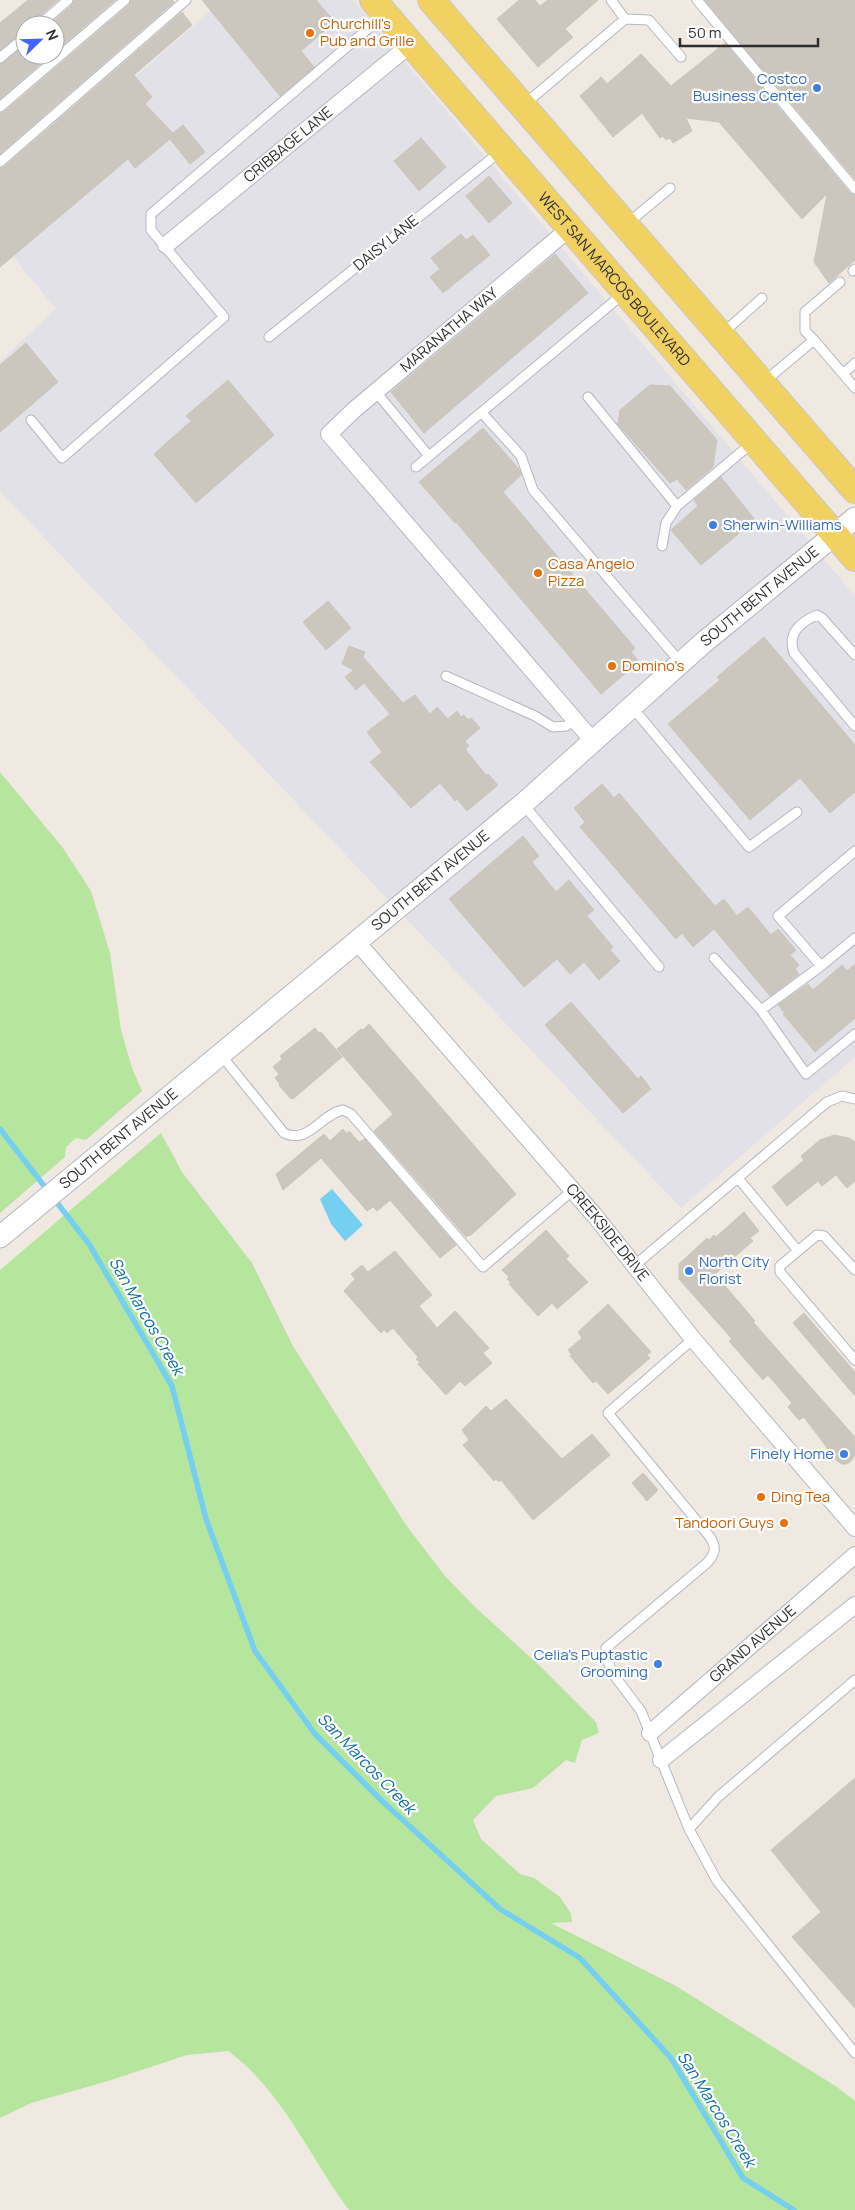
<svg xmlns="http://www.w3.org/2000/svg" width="855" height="2210" font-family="Manrope,sans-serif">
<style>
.industrial{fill:#e3e1e8}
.green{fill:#b6e59e}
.water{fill:#75cff0}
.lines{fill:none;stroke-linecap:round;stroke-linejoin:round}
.stream{stroke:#75cff0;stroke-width:5.5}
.building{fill:#cbc7bf;stroke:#cbc5ba}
.service-casing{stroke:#b4b7c1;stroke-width:11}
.minor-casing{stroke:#b4b7c1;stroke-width:18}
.tertiary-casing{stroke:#b4b7c1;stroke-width:23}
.primary-casing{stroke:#c9c9c9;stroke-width:28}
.service{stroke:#fff;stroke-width:9}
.minor{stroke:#fff;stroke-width:16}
.tertiary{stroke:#fff;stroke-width:21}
.primary{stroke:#f2d163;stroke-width:26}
.food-dot{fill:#e8710a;stroke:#fff;stroke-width:2}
.shop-dot{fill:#3f7fe0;stroke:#fff;stroke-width:2}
.labels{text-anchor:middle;stroke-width:4.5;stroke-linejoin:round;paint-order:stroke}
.food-label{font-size:15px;fill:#c56008;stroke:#fff;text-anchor:start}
.shop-label{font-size:15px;fill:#366cbe;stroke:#fff;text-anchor:end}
.street-label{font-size:15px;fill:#2e2e2e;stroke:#fff}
.water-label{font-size:16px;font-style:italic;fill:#0d6fa3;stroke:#fff}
</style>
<rect width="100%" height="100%" fill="#efe9e1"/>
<!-- industrial -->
<path class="industrial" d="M223 0H353L855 596V1057L681 1208 0 491V361L56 309 0 241V195Z"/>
<!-- green -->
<path class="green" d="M0 772 63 848 91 891 110 953 121 1030 132 1068 142 1091 86 1140 76 1138 66 1147 65 1157 0 1213Z
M161 1133 182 1172 252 1263 293 1346 406 1525 445 1576 475 1607 540 1666 596 1722 599 1733 582 1740 575 1763 566 1760 533 1788 496 1796 473 1820 481 1839 520 1874 534 1878 560 1897 571 1914 572 1922 551 1923 676 1986 837 2087 855 2101V2210H349C311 2159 281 2089 228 2051L187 2055 108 2081 31 2103 0 2118V1270Z"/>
<!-- water -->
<path class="water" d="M332 1189 363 1225 345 1241 331 1224 320 1199Z"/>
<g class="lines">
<!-- stream -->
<path class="stream" d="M0 1129 89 1244 172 1386 206 1519 255 1651 315 1734 381 1800 500 1909 580 1958 671 2058 743 2178 794 2210"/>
</g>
<!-- building -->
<path class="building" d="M28 0H58L35 20 33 25H25V31L0 50V23Z
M74 0H115L55 52V25H49L72 5Z
M131 0H172L174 2 0 154V113L4 112 129 5Z
M202 0H316L335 22 301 51 314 67 280 96Z
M519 0H535L540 6 548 0H598L565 29 573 37 538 67 497 19Z
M705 0H855V179L734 35Z
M182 12 192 25 134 75 152 97 145 104 173 133 183 125 205 152 190 164 170 139 135 168 128 159 0 267V168L4 167Z
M725 43 850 193 855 195V260L829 283 814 262 827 194 802 219 719 122 686 118 692 131 673 143 670 138 666 140 663 136 660 138 642 113 613 137 580 96 601 77 607 84 641 54 671 86Z
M25 45V55H51L0 99V64Z
M421 138 446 167 419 191 394 161Z
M489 176 512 203 489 223 466 196Z
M461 234 466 240 473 235 490 255 443 293 430 277 440 269 431 258Z
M555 254 588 293 424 433 391 392Z
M26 343 58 382 0 432V365Z
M228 380 274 435 196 503 154 454 191 421 186 416Z
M650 385 670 386 717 440 713 467 686 490 677 479 670 483 618 424 620 410Z
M483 428 519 469 521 475 503 492 635 648 631 652 639 662 601 694 456 522 455 523 419 482Z
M721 477 755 520 701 565 671 530 698 506 694 500Z
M328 601 351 628 326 650 303 622Z
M764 637 855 745V792L830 813 800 778 750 820 668 724 720 680 717 677Z
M349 646 365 652 363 657 403 703 415 695 430 714 437 707 448 719 457 711 461 717 464 715 468 720 471 718 480 728 465 741 469 746 465 749 486 775 488 774 498 785 467 811 457 799 455 801 440 783 411 808 370 762 382 752 367 732 390 714 364 683 356 690 345 677 354 670 342 664Z
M602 784 614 798 619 793 715 906 724 899 737 916 748 907 771 935 778 929 796 950 790 955 799 965 795 969 799 974 770 996 714 929 693 947 682 933 676 939 580 827 585 822 574 808Z
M523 836 539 856 532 862 556 892 569 880 594 910 587 916 613 947 610 950 620 961 599 980 584 962 570 974 557 959 524 987 449 899Z
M855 964V1018L815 1052 783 1014 785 1013 778 1005 808 984 813 990 842 965 847 971Z
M571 1002 638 1079 641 1076 651 1089 623 1113 545 1025Z
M369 1024 516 1194 470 1236 469 1235 466 1237 374 1131 393 1114 337 1049 361 1029 363 1030Z
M315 1028 319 1033 321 1032 342 1057 293 1099 290 1098 279 1085 280 1084 275 1078 279 1074 273 1067 282 1059 280 1056Z
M343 1129 347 1134 349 1131 359 1142 365 1139 456 1245 440 1258 390 1200 377 1211 373 1207 367 1211 321 1158 283 1190 276 1174 324 1134 330 1141Z
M834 1135 849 1138 855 1142V1181L847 1188 836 1175 822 1186 818 1181 787 1206 772 1187 804 1160 801 1156 820 1140Z
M744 1212 759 1231 750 1238 753 1241 715 1274 755 1321 753 1322 854 1436 855 1454 852 1460 847 1464H842L837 1461 804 1417 799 1420 788 1407 792 1403 768 1375 763 1380 729 1341 732 1339 679 1279V1264L707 1238 709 1240 714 1235 716 1237Z
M546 1230 569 1256 566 1259 588 1282 557 1309 552 1303 538 1316 509 1284 511 1283 507 1279 509 1277 502 1270Z
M395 1251 432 1295 419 1306 437 1328 455 1311 489 1348 483 1353 492 1363 465 1386 460 1381 446 1395 418 1364 420 1362 416 1359 418 1357 393 1328 387 1333 384 1330 381 1333 344 1291 355 1279 351 1274 362 1265 368 1272Z
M608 1304 651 1352 647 1355 650 1358 608 1394 596 1381 593 1383 570 1356 572 1355 568 1350 582 1338 578 1332Z
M804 1313 855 1372V1396L793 1323Z
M506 1399 562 1459 592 1434 610 1455 533 1520 501 1480 499 1482 496 1479 494 1481 463 1445 469 1440 462 1430 486 1406 491 1411Z
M643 1473 658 1490 647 1501 632 1483Z
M855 1778V2008L792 1937 821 1912 771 1850Z"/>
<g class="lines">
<defs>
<path id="service" d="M697 0 855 189
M625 19 649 20 681 57
M39 25 68 0
M0 58 25 37
M525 104 625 19 611 0
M0 107 125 0
M0 162 186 0
M628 223 670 188
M853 271 855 269
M723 333 762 298
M269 337 501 151
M814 340 805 331V312L840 282
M843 374 855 363
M765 381 814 340 855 388
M376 392 429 456
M588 397 677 506
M482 413 521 456 533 490 681 663
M31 420 62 458 224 317 151 230V214L383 16
M416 467 623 294
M662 546 666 523 677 506 752 443
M855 655 822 618 817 615C800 622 787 634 794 653L855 726
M446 676 535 716 553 727 566 726 575 720
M632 707 749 847 797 812
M523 804 659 967
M855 851 778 916 821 966 855 938
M714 958 761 1010 821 966
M761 1010 806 1074 855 1034
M221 1055 284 1133C308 1145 321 1114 343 1110L351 1114 483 1267 573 1190
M738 1178 798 1251
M634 1266 827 1102 842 1096 855 1099
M855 1270 824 1236 817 1235 780 1266V1272L855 1360
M693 1339 608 1413 710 1537C717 1548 715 1554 707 1563L606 1648 607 1659 613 1674 641 1711 689 1829 717 1881 855 2053
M689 1829 718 1797 855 1680"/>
<g id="minor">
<path d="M570 228 354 410 329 434 593 741"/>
<path id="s1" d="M166 245 411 44"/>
<path id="s2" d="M356 941 595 1216 693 1339 855 1528"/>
<path id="s3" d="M650 1733 855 1555"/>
<path d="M661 1760 855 1605"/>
</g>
<g id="tertiary">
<path id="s4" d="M0 1237 523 804 703 643 855 518"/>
</g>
<g id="primary">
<path id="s5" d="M373 0 855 558"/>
<path d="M431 0 855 490"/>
</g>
</defs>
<!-- service casing -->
<use href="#service" class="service-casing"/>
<!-- minor casing -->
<use href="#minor" class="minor-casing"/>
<!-- tertiary casing -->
<use href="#tertiary" class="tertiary-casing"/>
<!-- primary casing -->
<use href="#primary" class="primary-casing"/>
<!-- service -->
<use href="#service" class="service"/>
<!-- minor -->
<use href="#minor" class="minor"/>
<!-- tertiary -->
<use href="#tertiary" class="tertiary"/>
<!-- primary -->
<use href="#primary" class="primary"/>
</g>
<!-- markers -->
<g class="food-dot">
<circle cx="310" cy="33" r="5"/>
<circle cx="538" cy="573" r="5"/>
<circle cx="612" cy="666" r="5"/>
<circle cx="761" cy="1497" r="5"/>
<circle cx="784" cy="1523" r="5"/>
</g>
<g class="shop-dot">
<circle cx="817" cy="88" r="5"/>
<circle cx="713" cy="525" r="5"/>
<circle cx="689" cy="1271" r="5"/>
<circle cx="844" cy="1454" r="5"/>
<circle cx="658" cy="1664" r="5"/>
</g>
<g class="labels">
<!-- food labels -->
<g class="food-label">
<text x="320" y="29">Churchill's<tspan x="320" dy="17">Pub and Grille</tspan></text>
<text x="548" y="569">Casa Angelo<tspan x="548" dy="17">Pizza</tspan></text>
<text x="622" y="671">Domino's</text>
<text x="771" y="1502">Ding Tea</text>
<text x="774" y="1528" text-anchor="end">Tandoori Guys</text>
</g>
<!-- shop labels -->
<g class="shop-label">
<text x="807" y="84">Costco<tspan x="807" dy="17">Business Center</tspan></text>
<text x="723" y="530" text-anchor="start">Sherwin-Williams</text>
<text x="699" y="1267" text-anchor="start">North City<tspan x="699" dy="17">Florist</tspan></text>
<text x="834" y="1459">Finely Home</text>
<text x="648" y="1660">Celia's Puptastic<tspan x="648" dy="17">Grooming</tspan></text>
</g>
<!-- street labels -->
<g class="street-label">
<text dy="5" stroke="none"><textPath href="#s1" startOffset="158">CRIBBAGE LANE</textPath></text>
<text transform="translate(386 243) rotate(-39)" y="5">DAISY LANE</text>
<text dy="5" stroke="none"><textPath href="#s5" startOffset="369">WEST SAN MARCOS BOULEVARD</textPath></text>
<text transform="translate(449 330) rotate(-40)" y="5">MARANATHA WAY</text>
<text dy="5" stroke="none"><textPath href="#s4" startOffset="994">SOUTH BENT AVENUE</textPath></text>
<text dy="5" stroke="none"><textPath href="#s4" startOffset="559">SOUTH BENT AVENUE</textPath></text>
<text dy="5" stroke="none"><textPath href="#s4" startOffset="154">SOUTH BENT AVENUE</textPath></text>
<text dy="5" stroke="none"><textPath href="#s2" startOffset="385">CREEKSIDE DRIVE</textPath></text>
<text dy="5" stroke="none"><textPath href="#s3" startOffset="136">GRAND AVENUE</textPath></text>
</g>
<!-- water labels -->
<g class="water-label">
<text transform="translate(147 1316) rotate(60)" y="6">San Marcos Creek</text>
<text transform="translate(367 1763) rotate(46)" y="6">San Marcos Creek</text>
<text transform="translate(717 2109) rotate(58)" y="6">San Marcos Creek</text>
</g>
</g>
<!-- north arrow -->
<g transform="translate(40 40) rotate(67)"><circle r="24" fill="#ffffff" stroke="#ababab"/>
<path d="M0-4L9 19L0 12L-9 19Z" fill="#4264fb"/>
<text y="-8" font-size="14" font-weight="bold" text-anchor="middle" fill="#2e2e2e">N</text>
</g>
<!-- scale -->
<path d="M680 38v8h138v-8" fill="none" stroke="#2e2e2e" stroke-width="2.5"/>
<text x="688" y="38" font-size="15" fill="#2e2e2e" stroke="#ffffff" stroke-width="4" paint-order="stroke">50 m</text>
</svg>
